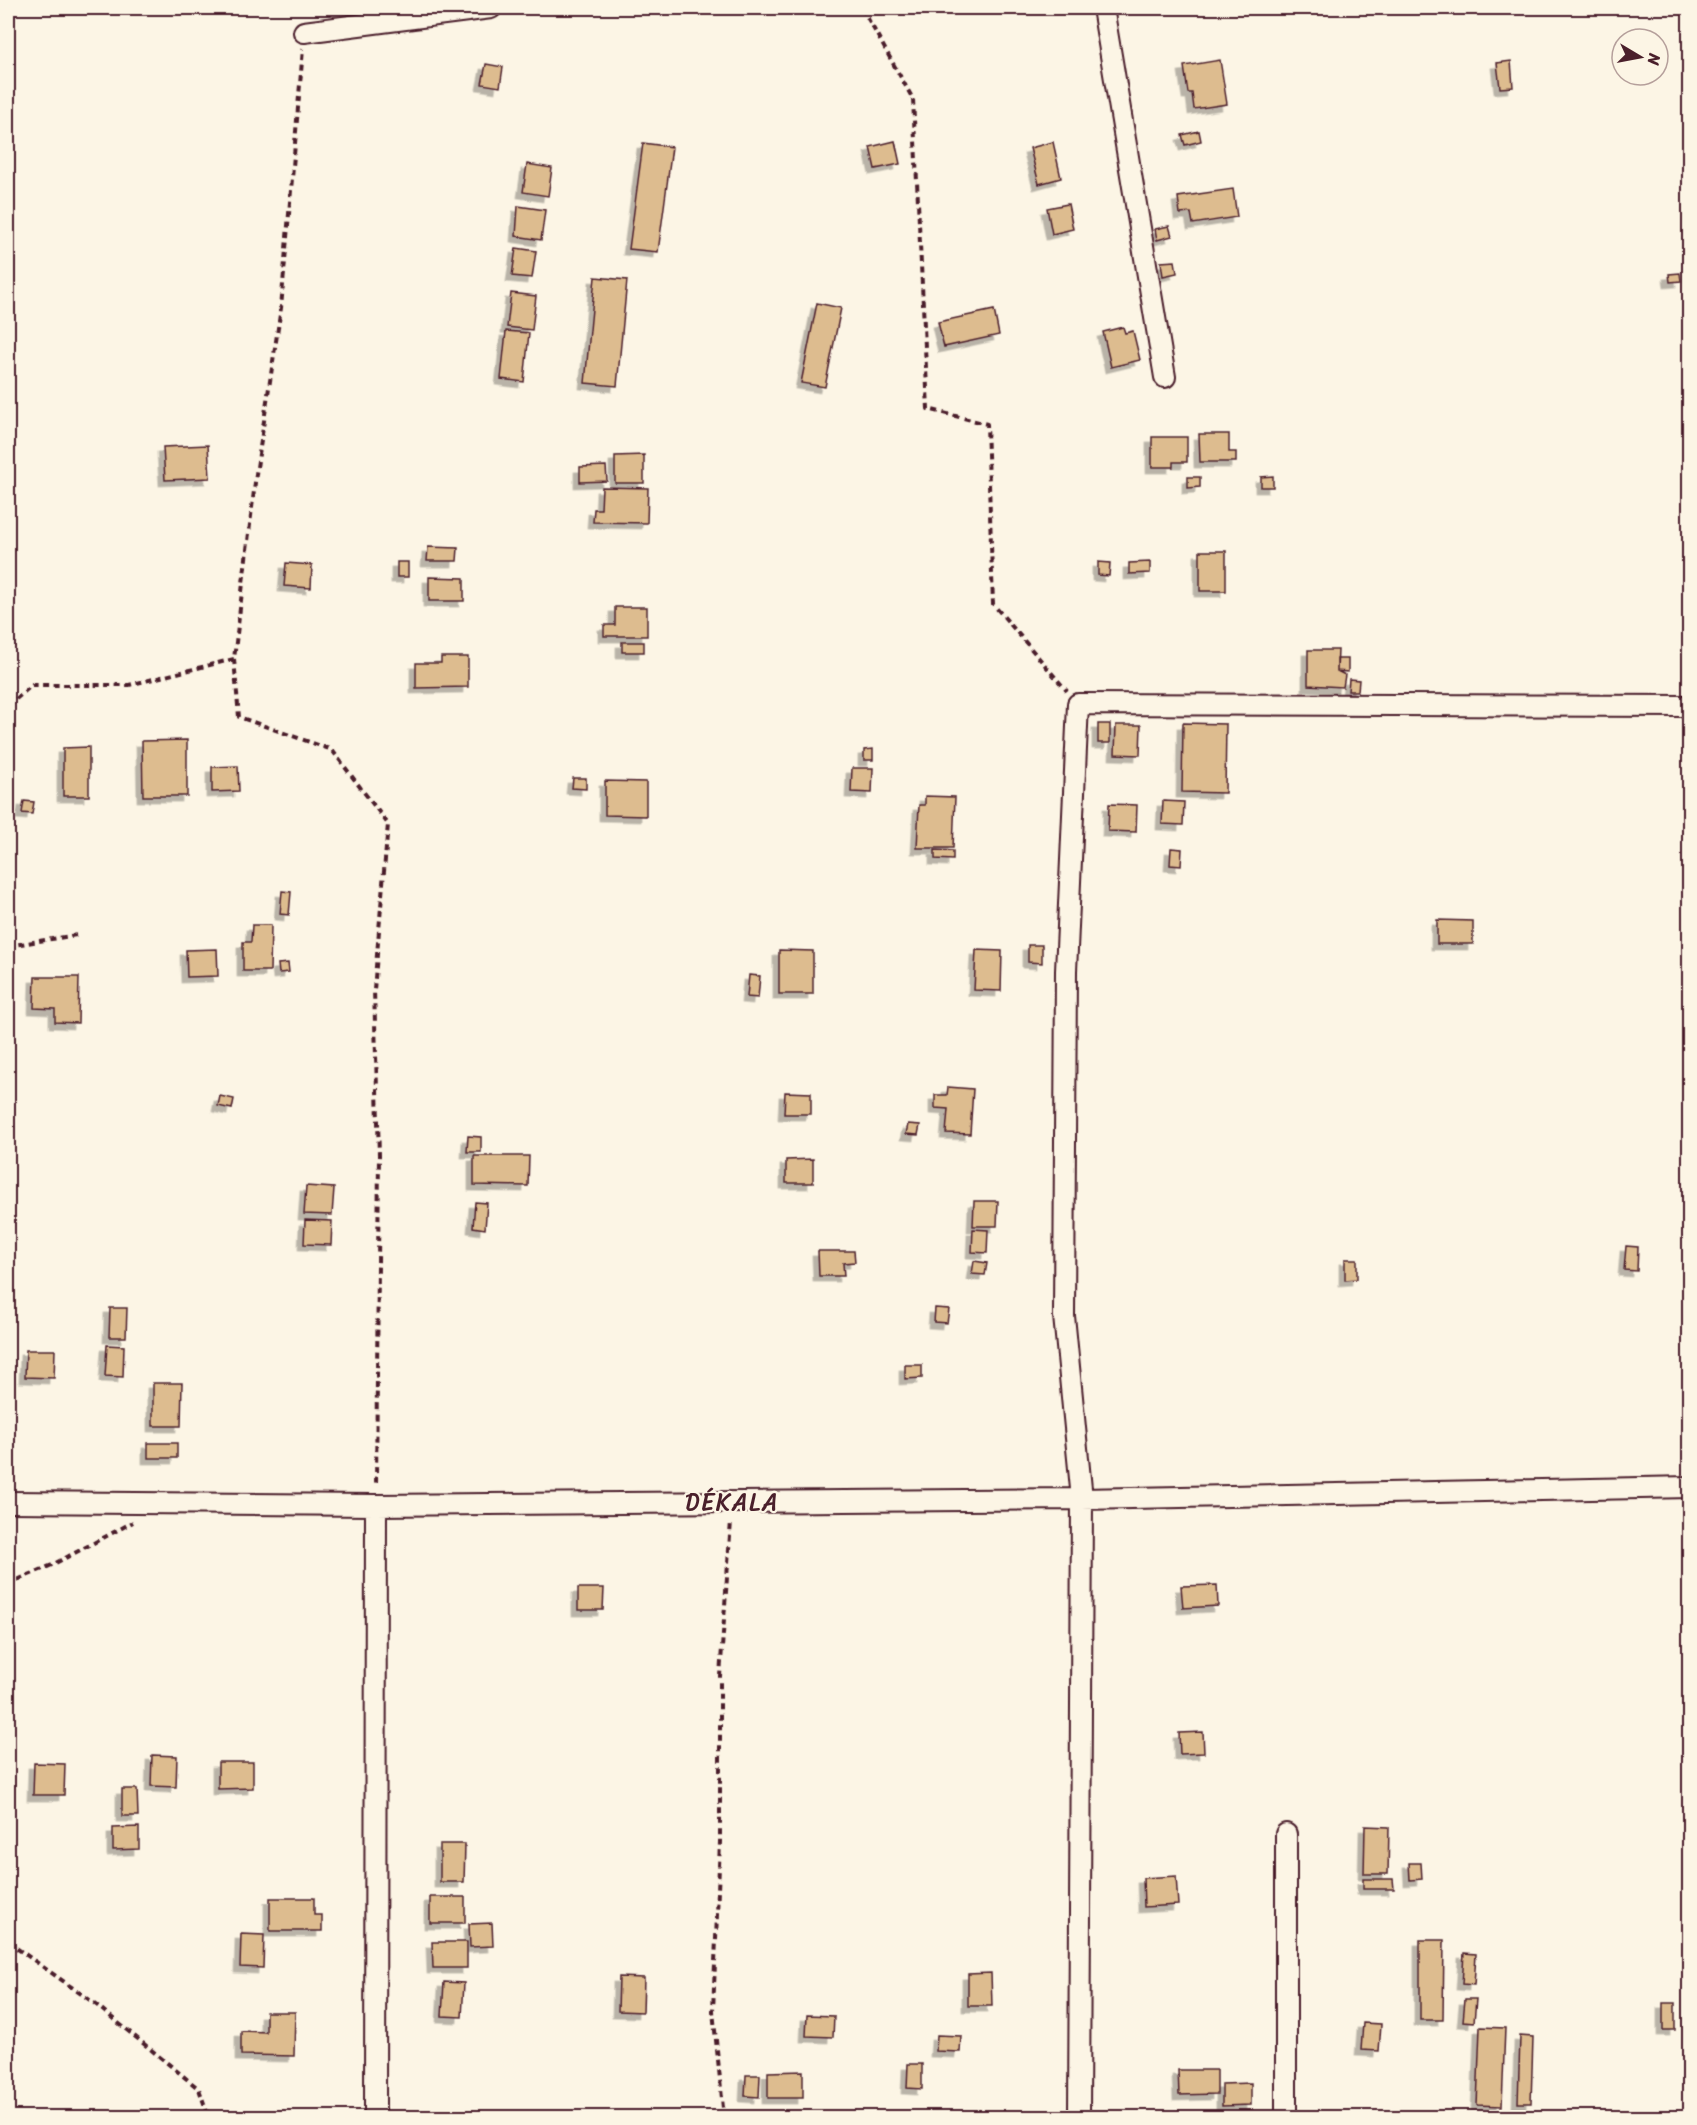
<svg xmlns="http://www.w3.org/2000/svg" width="1697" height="2125" font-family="Sriracha,sans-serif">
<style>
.building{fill:#ddbc8f;stroke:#4a1f2b;stroke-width:1.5;filter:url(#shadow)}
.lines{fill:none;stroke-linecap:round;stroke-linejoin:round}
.minor-casing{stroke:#4a1f2b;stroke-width:24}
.path{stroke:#4a1f2b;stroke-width:4;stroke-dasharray:6 4.5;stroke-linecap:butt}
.minor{stroke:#fcf5e5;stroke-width:20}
.labels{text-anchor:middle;stroke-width:4.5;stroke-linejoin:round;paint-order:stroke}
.quarter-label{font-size:24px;letter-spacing:1.5px;fill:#4a1f2b;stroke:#fcf5e5}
</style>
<defs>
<filter id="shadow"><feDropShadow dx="-5.5" dy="5.5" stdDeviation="0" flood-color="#0004"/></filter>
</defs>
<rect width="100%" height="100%" fill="#fcf5e5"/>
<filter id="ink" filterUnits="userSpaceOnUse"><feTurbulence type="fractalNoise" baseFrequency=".0167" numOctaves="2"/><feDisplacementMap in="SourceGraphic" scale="12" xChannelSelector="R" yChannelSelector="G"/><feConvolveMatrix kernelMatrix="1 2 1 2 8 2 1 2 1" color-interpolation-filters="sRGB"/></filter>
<g filter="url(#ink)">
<!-- building -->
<path class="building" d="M1220 60 1227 104 1194 109 1192 93H1188L1184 66Z
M1511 61 1513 87 1500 88 1497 63Z
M486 64 503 67 500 87 482 84Z
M1199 131 1201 141 1185 145 1182 135Z
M895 141 900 164 875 169 870 147Z
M1053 142 1061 178 1039 184 1030 148Z
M643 143 672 147 658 252 629 249Z
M527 164 552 168 548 196 523 192Z
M1233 189 1237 217 1193 224 1191 213 1180 214 1178 197Z
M1068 204 1073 229 1052 234 1047 208Z
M518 206 545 210 541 240 516 236Z
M1169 226 1172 236 1157 240 1155 229Z
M516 248 536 251 532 278 512 276Z
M1175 261 1177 273 1163 276 1161 262Z
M1680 273 1681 281 1670 282 1669 274Z
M595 277 627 280 617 386 585 383Z
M511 293 536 296 532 330 507 327Z
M817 303 841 308 825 387 801 383Z
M994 310 999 335 944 347 938 322Z
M1123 327 1125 333 1133 331 1140 360 1111 367 1103 332Z
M506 331 529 333 524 382 501 379Z
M1199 434H1229V452H1236V462H1200Z
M1152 437H1187V462H1173V467H1152Z
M208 445 210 478 165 480 163 447Z
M644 455V483H615V456Z
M606 466 607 481 580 482V467Z
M1273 476V487H1261V477Z
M1188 477H1200V487L1188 488Z
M602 487 648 488 647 523 593 522 594 509H601Z
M428 547 458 548 457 561H427Z
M1200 551H1226V591H1200Z
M397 562H408V577H397Z
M1098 562 1110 563 1109 576 1098 575Z
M1150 562V573L1129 574V563Z
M286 563 312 565 311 588 284 586Z
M429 577 464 578V601H429Z
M615 607H647V636H604V625H615Z
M622 642H644V652H622Z
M1308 650H1338L1337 671 1345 675 1343 687 1308 685Z
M441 657H468V687L416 688V663H441Z
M1337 659H1348V672L1337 671Z
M1349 679 1359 680 1358 691H1348Z
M1183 723 1226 724 1225 793 1182 792Z
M1098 724H1110V743H1098Z
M1116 725H1141L1140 755 1115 754Z
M187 740V796H143L142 741Z
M89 747V796H63V748Z
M873 749V760H864V750Z
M238 766 239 791 212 792V767Z
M852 768H873L872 793 851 792Z
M573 778H586V789L572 788Z
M605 781 646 782V816L605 815Z
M925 796 955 797 953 848H917L919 805H925Z
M24 801 34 802 32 814 22 813Z
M1163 801 1184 802 1183 825 1162 824Z
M1109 804 1137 805 1136 832 1108 831Z
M1171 848 1182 849 1181 866 1170 865Z
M935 850 953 851V860L935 859Z
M282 891 291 892 289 915 280 914Z
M1437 920 1473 921V944H1437Z
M252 925H271L270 971H243V942H251Z
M1028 945H1042V963L1028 962Z
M217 949 218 976 187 977 186 950Z
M779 950 813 951V994H779Z
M976 950 1002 951 1001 991 974 990Z
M288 963 289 972 279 973 278 964Z
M749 975 760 976 758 998 747 997Z
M35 977H79L78 1023 55 1022V1009L34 1008Z
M948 1087 973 1089 970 1134 946 1133 948 1109 935 1108V1095H947Z
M785 1092 811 1093V1114H784Z
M220 1096 234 1099 232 1109 218 1106Z
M908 1124 920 1125 918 1135 906 1134Z
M468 1136 481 1137V1152H467Z
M474 1156H529L528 1186 474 1185Z
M813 1159V1183H786V1160Z
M306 1186 334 1188 332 1215 304 1214Z
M974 1201H998L997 1226H973Z
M475 1202 487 1203 485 1229 473 1227Z
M305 1220 332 1221 331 1245 304 1244Z
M973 1229 988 1230 987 1253 972 1252Z
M1626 1246 1638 1247 1637 1271 1624 1270Z
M818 1251H854L855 1262 843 1263 844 1276H819Z
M1345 1259H1357V1279L1345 1280Z
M974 1261 987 1263 985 1275 972 1274Z
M110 1308H127L126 1337H109Z
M935 1308 949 1309 947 1323 934 1322Z
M107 1345 124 1346 123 1377 105 1376Z
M26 1350H55L54 1378 25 1377Z
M905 1365H922V1378L905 1379Z
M153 1383H182L181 1426H153Z
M148 1443H177V1458H148Z
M1217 1585 1218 1606 1183 1608 1181 1586Z
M578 1588H604L603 1610H578Z
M1203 1732 1204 1753 1180 1754 1179 1733Z
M152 1755 177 1756 176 1787 151 1786Z
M218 1762H253V1788L218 1789Z
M34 1763 65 1764 64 1795H33Z
M122 1789H137L138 1816H122Z
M1365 1826 1389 1827 1388 1874H1364Z
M139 1827V1849L113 1850V1828Z
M440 1844H465L464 1882H440Z
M1409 1863H1421L1422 1879 1410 1880Z
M1176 1876 1178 1905 1144 1907 1143 1878Z
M1363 1879H1393L1394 1889H1363Z
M430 1897H465V1923H430Z
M270 1898H314V1915H322V1931H270Z
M492 1923 493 1946 470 1947 469 1924Z
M241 1934 264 1935 263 1968 240 1967Z
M1420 1940H1444L1443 2020H1420Z
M432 1942H467V1968H433Z
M1464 1953 1476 1954 1474 1985 1462 1984Z
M991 1973 992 2006H968V1974Z
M619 1977 644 1978 643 2012 618 2011Z
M444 1982 464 1983 462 2017 442 2016Z
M1465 1999H1476L1474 2022 1463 2021Z
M1663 2003H1675V2030H1663Z
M266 2012H295L294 2056 241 2055V2031L266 2032Z
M807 2015 834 2016 833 2037 806 2036Z
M1363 2023 1381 2024 1379 2051 1361 2050Z
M1480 2027 1505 2028 1502 2106 1477 2105Z
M937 2035 961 2036 960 2052 936 2051Z
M1520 2036 1533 2037 1531 2103H1518Z
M908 2064H922V2089L907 2088Z
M1178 2070H1217V2094L1179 2095Z
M803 2071V2098H768V2072Z
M746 2075H760L759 2097 745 2096Z
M1251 2083V2105L1222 2106V2084Z
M746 2114H808V2118H746Z"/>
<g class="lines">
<defs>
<path id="minor" d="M1103 8 1165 377
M304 32 491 8
M8 1502 376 1505 1082 1499 1690 1487
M375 2118 376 1505
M1079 2118 1082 1499 1064 1316 1066 971 1078 704 1690 706
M1286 2118V1834"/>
</defs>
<!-- minor casing -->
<use href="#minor" class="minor-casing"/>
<!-- path -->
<path class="path" d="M862 8 913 99 928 409 987 424 993 604 1067 691
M234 659 239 717 332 750 388 824 374 990 379 1155 376 1487
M8 706 32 685H129L234 659 256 474 281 308 303 49
M8 946 77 935
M8 1584 52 1565 133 1522
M8 1942 94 2003 199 2089 209 2118
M724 2118 713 2011 720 1842V1676L731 1521"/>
<!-- minor -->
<use href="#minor" class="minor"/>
</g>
</g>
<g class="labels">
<!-- quarter labels -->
<g class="quarter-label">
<text x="732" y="1510">DÉKALA</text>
</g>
</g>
<!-- margin -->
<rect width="1697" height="2125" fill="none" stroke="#fcf5e5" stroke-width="30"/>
<rect x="15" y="15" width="1667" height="2095" fill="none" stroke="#4a1f2b" stroke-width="2" filter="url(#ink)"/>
<!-- north arrow -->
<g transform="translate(1640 57) rotate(100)"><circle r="28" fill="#fcf5e5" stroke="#b59f9b" stroke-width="1.5"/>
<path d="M0-4.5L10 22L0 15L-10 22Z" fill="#4a1f2b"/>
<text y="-9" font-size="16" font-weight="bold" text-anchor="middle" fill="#4a1f2b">N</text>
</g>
</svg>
